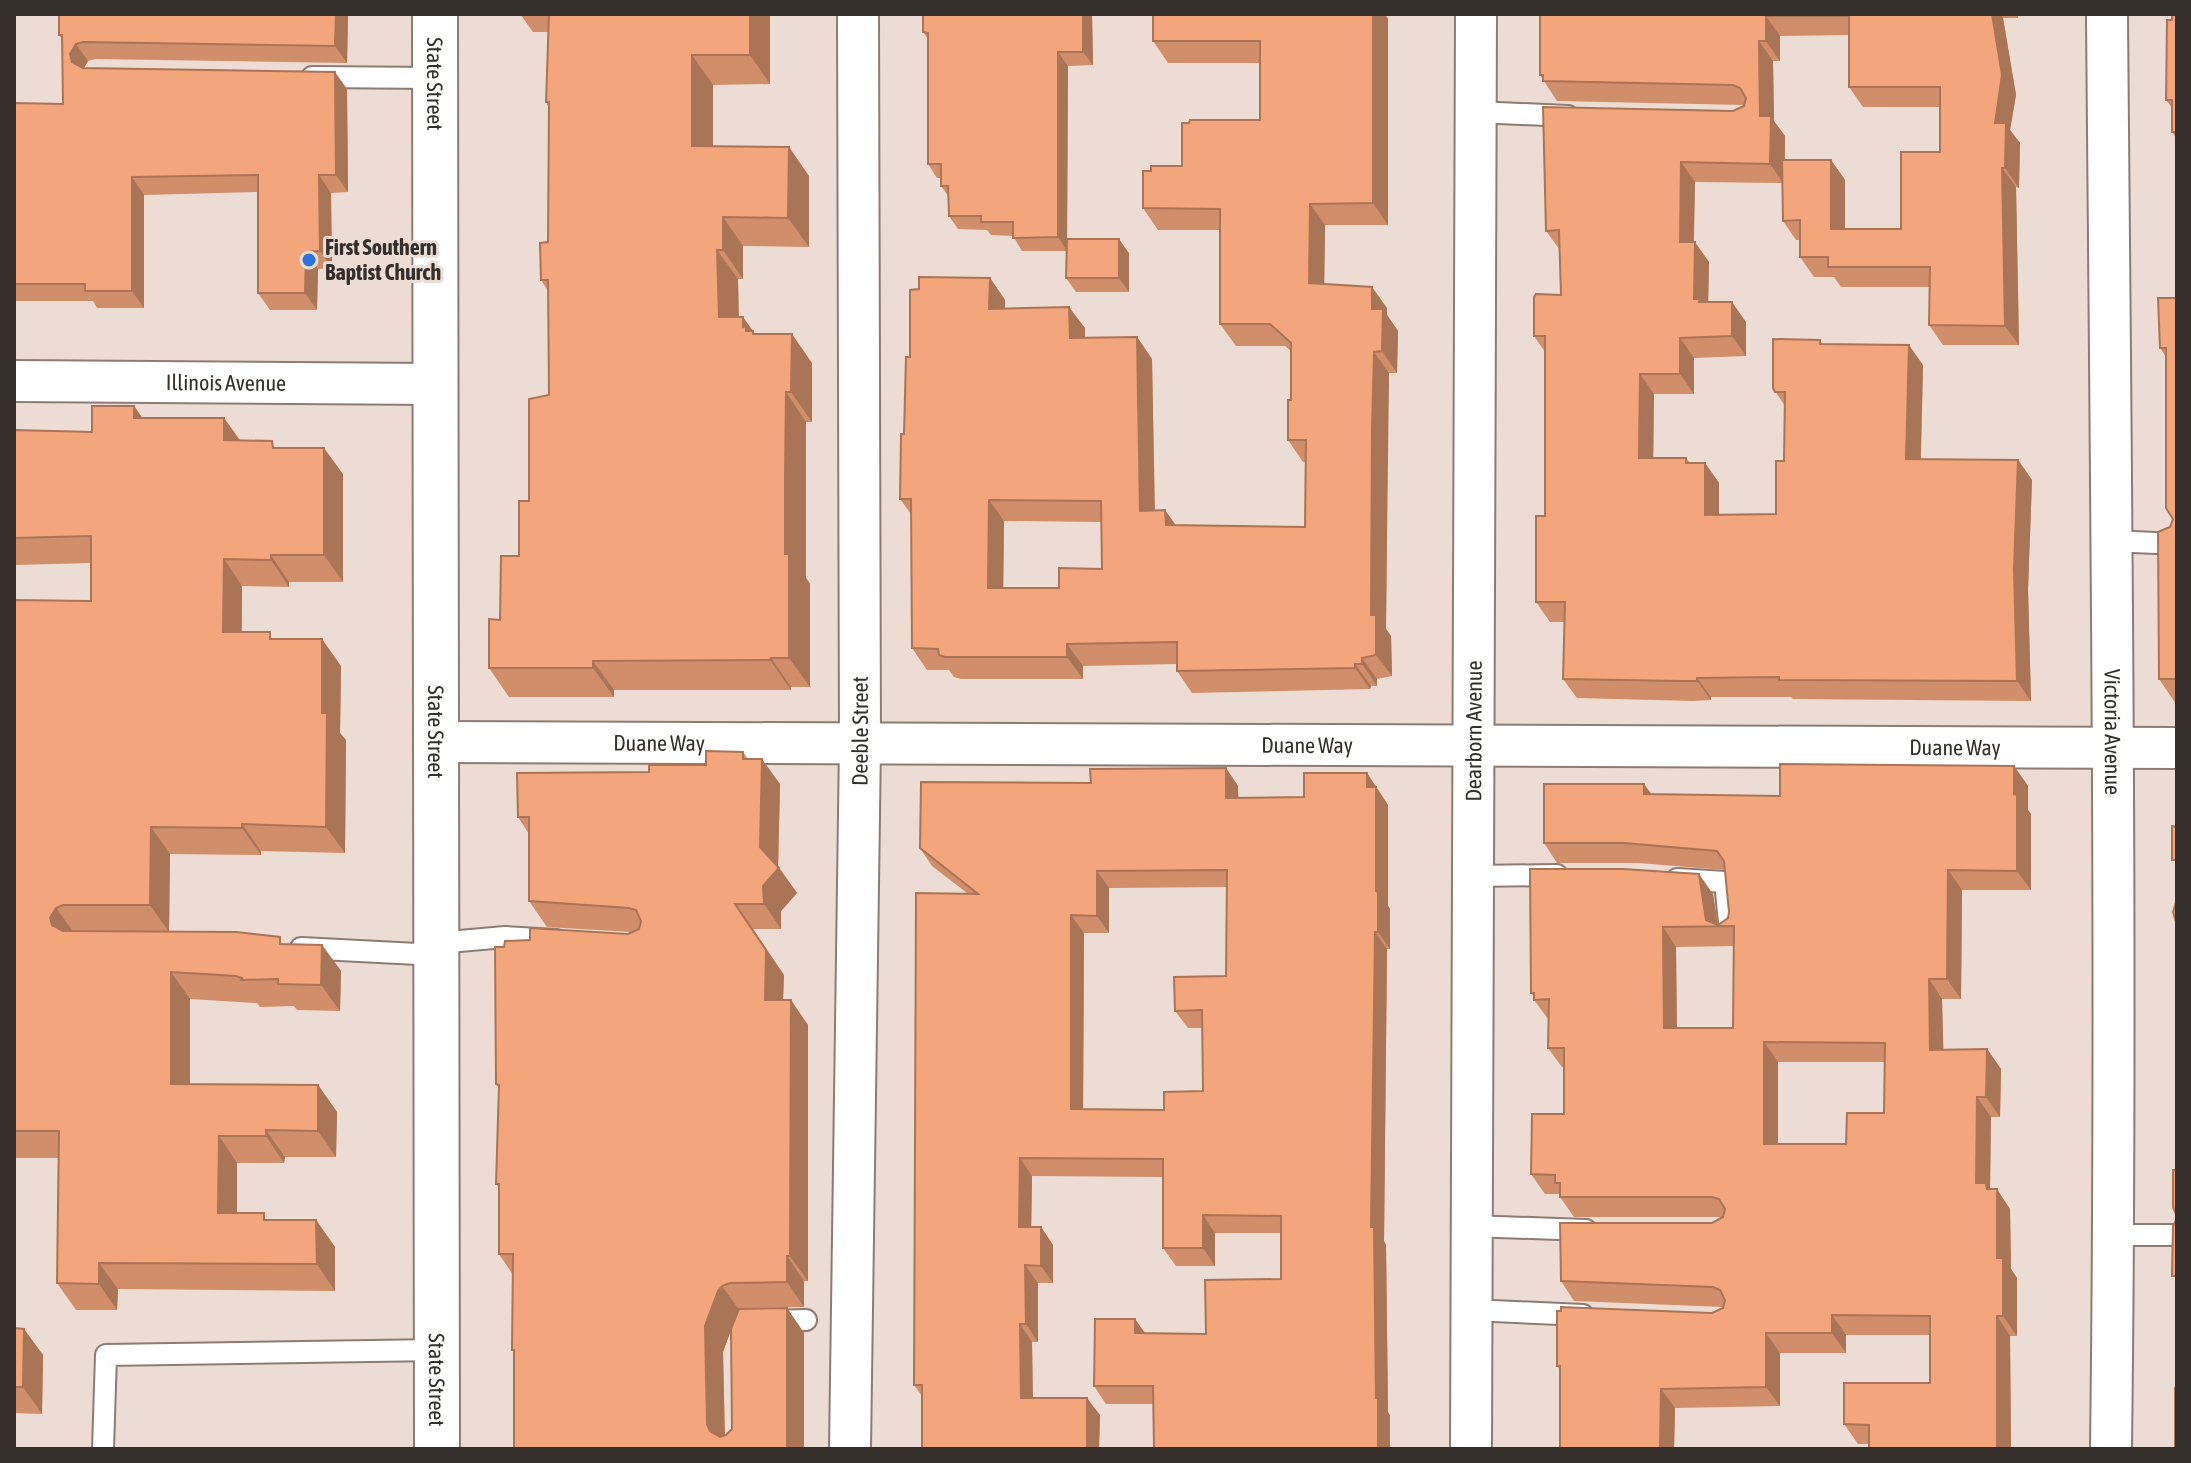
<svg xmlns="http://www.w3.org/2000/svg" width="2191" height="1463" font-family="'Asap Condensed',sans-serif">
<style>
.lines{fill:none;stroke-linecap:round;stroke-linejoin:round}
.lane-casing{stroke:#8c7c74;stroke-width:24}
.street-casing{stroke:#8c7c74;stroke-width:44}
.secondary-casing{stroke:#8c7c74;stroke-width:48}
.lane{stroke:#fff;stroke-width:20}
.street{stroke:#fff;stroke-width:40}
.secondary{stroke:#fff;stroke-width:44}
.wall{fill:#d18e6a;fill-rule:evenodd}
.shaded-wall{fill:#aa7456}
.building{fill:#f3a57b;stroke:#aa7456;stroke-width:2;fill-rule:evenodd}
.poi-dot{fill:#2b73e0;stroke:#eddcd3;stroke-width:3}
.labels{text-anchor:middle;stroke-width:6;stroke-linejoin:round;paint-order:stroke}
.street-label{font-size:22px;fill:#352f2b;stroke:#eddcd3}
.poi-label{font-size:22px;font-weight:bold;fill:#352f2b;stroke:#eddcd3;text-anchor:start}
</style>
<rect width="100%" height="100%" fill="#eddcd3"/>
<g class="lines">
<defs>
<path id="lane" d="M312 77 436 78
M1476 112 1568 116
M2112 541 2177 544
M1473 876 1557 875
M1677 879 1725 882 1730 932
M437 943 505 937 556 940
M301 948 437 955
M1470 1226 1586 1230
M2114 1235H2177
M1471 1310 1583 1315
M770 1321 806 1320
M103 1449 106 1355 437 1350"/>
<g id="street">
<path id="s1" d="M2107 14C2111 492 2117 971 2111 1449"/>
<path id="s2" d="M14 381 436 384"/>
<path id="s3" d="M437 742 2177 748"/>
<path id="s4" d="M850 1449 860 744 858 14"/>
<path id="s5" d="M1471 1449 1476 14"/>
</g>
<g id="secondary">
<path id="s6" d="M435 14 437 1449"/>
</g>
</defs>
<!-- lane casing -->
<use href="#lane" class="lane-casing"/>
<!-- street casing -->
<use href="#street" class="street-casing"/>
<!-- secondary casing -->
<use href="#secondary" class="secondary-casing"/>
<!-- lane -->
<use href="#lane" class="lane"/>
<!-- street -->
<use href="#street" class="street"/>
<!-- secondary -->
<use href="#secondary" class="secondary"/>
</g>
<!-- wall -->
<path class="wall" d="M348 14 347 63 95 59 88 61 84 68 347 89 348 192 331 193 332 268 318 269 317 310H270L258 293V192L144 195V308H97L93 301H14V103L63 104V40L59 35Z
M520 14H770V84L713 85V146L809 176V247L743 246V279H738L739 317 755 334 812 363V422H806L805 505 806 578 810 584V687H791V690H614V697H509L489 668 500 620 519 556 549 395 548 291 541 280 548 242 549 108 546 102 548 32H533Z
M923 14H1092L1093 65 1068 66 1067 239 1129 253V292H1076L1066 278V251H1022L1013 236 991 235 987 230 958 229 949 216V197L941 186V178H937L928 164V39L923 32Z
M1540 14H2018V18H2003L2016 95 2010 130 2020 143 2019 188 2016 187 2019 345H1943L1929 325 1930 287H1841L1834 277H1814L1800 257V240H1796L1783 221 1782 183 1695 182 1694 242 1709 262 1708 302 1746 322V356L1694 358V394H1654L1653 458H1686L1690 463H1705L1719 483V514H1776L1784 461 1785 406 1773 388 1820 340 1822 344 1923 365 1921 459 2018 460 2032 480 2028 589 2031 701 1793 699 1791 697H1711V700L1693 701 1577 698 1563 679 1565 622H1550L1536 602 1545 516V352L1534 336 1561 295 1560 250 1546 231 1744 105 1557 101 1540 75ZM1849 35V87L1863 107H1940V152L1901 229H1845V180L1831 160H1785V136L1774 121 1773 61H1780V36Z
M1388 19V225H1325L1324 284 1387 308V315L1398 331 1397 373H1389L1387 452 1386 629 1391 636 1392 676 1377 679V686H1371L1370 689 1192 693 1177 671V664L1083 666V679H961L954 677 949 670H927L912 648 911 514 900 499 910 357 919 289 990 278 1005 300V309L1085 328V338L1137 337 1152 359 1155 510 1175 525 1305 527V462H1303L1288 440 1291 400V351L1285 346H1236L1220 324V230H1158L1143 208 1151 171 1182 166 1260 120V63H1168L1153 41ZM1004 521 1101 522 1102 569 1059 588H1003Z
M2167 20 2176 138 2172 132V108L2166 100Z
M2177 298V704H2176L2159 679 2170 527 2173 519 2166 357 2160 348Z
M134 406 142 418H224L240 440 277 448 343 474V582H289V587L242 586V632L275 639 341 666 340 733 346 740 345 853 261 851V855L170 854 169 932 285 944 322 945 341 971 340 1011 297 1010 294 1006 260 1007 257 1003H255L190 999V1084L318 1085 337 1112 336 1157H285L284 1163H237V1213L269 1220H316L335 1247V1291L118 1289 117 1310H76L57 1283 58 1158H14V600L91 601V563L14 565V430L92 432Z
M743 752 748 759 780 784 778 866 797 893 781 911V929H753L784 975 783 1000 808 1025V1281H804V1307L748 1308H787L804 1333V1449H514V1353L512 1350 513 1275 499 1254V1187L496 1184 499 1088 496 1084 504 947 530 940 628 934 631 932 547 927 529 901V834L518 817 649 772 706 765ZM736 1316 732 1429 725 1436 723 1352Z
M2014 766 2028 786V810L2031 814V890H1962L1961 999H1942L1943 1050 1987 1049 2001 1069 2000 1117H1991L1990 1188 2010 1209 2011 1269 2017 1278V1336H2010L2011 1449H1869V1444H1858L1844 1424 1930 1383V1335H1846V1353H1780V1406L1675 1408 1674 1449H1560V1370L1557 1366 1712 1313 1723 1307 1574 1301 1561 1281 1712 1223 1723 1217H1574L1560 1197V1194H1545L1531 1174 1564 1114V1067H1562L1548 1048 1549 1019H1548L1534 1000V997L1531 993 1713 894 1718 925 1728 918 1729 912 1725 870 1638 863H1557L1544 843 1651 794 1780 796ZM1734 946 1733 1028H1677L1676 947ZM1778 1062H1885L1884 1113 1846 1144H1778Z
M1226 768 1238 786V798L1304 797 1367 773 1388 805V906L1390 909V949H1387L1384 1241 1386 1245 1388 1412 1390 1416V1449H1154L1153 1404H1106L1094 1386 1135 1319 1145 1333 1206 1334 1281 1279V1233H1215V1266H1176L1163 1248V1177L1032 1176 1031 1227H1041L1053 1245V1283H1038V1342H1032L1033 1398 1100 1415 1099 1449H922V1396L914 1385 967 893 932 866 920 848 1091 783ZM1227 887 1226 976 1175 1011 1188 1028H1202L1203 1091 1164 1110 1083 1109 1084 933H1109V888Z
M14 1328 24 1329 43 1355 42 1414 14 1413Z"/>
<!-- shaded-wall -->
<path class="shaded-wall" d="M336 14H348L347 63 335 46Z
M750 14H770V84L750 55Z
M1083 14H1092L1093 65 1083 52Z
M1373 14H1385L1388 19V225L1373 203Z
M1992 14H2000L2003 18 2016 95 2010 130 2020 143 2019 188 2005 168 1995 123Z
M1766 16 1780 36V61L1766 41Z
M1759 41 1773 61 1774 121 1785 136 1784 184 1770 164 1760 116Z
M76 44 88 61 82 71 72 62 70 54Z
M1058 52 1068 66 1067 251 1058 237Z
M692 55 713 85V175L692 146Z
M335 72 347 89 348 192 336 175Z
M789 147 809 176V247L788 218Z
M1831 160 1845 180V249L1831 229Z
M1681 162 1695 182 1693 262 1680 242Z
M2002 168 2016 187 2019 345 2005 326Z
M319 175 331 193 332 268 320 251Z
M132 177 144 195V308L132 291Z
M1310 204 1325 225 1324 305 1309 283Z
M723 217 743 246V279L723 250Z
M1119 239 1129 253V292L1119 278Z
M1695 242 1709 262 1708 311 1694 299Z
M717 250 738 279 739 346 719 317Z
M306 252 318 269 317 310 305 293Z
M990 278 1005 300V331L989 309Z
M1372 287 1387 308V315L1398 331 1397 373 1382 351 1372 309Z
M1732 302 1746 322V356L1732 336Z
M1069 307 1085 328V360L1070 338Z
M743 317 774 360 743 327Z
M792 334 812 363V422L791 392Z
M1137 337 1152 359 1155 533 1140 511Z
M1680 338 1694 358V394L1680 374Z
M1909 345 1923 365 1920 479 1906 459Z
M1374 352 1389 373 1386 629 1391 636 1392 676 1376 655 1371 615 1372 431Z
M1640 374 1654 394 1653 478 1639 458Z
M786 392 806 422V578L810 584V687L789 658 785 554Z
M134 406 153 433 134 418Z
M224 418 243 445 224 440Z
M324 448 343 474V582L324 555Z
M2018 460 2032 480 2028 589 2031 701 2017 681 2014 569Z
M1705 463 1719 483V534L1705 515Z
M989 500 1004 521 1003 610 988 588Z
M1165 510 1180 531 1166 525Z
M271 555 289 582V587L271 560Z
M224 559 242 586 241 659 223 632Z
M322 639 341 666 340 733 346 740 345 853 326 827 322 713Z
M1067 644 1083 666V679L1067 657Z
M771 658 791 687V690L770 660Z
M1362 658 1377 679V686L1362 664Z
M593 661 614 690V697L593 668Z
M1355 664 1371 686 1370 689 1355 668Z
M1697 678 1711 697V700L1697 681Z
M762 759 780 784 778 869 779 868 797 893 781 911V929L764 904 760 847Z
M2014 766 2028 786V810L2031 814V890L2017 871Z
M1226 768 1238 786 1239 816 1226 798Z
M1367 773 1388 805V906L1390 909V949L1378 932Z
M1644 784 1658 803 1644 794Z
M242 824 261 851V855L242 828Z
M151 827 170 854 169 932 150 905Z
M1948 870 1962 890 1961 999 1947 979Z
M1097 871 1109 888V933L1097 916Z
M1699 874 1713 894 1718 927 1706 920Z
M735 904 784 975 782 1025 765 1000Z
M56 908 75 934 69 944 52 925 50 918Z
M1071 915 1084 933 1083 1127 1071 1109Z
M1663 927 1676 947 1677 1048 1664 1028Z
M1375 932 1387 949 1384 1241 1386 1245 1388 1412 1390 1416V1449H1378L1376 1398 1371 1227Z
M322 945 341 971 340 1011 321 985Z
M171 972 190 999V1110L171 1084Z
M1929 979 1942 999 1944 1069 1930 1050Z
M791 1000 808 1025V1281L790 1256Z
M1764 1042 1778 1062V1163L1764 1144Z
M1987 1049 2001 1069 2000 1117 1986 1097Z
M318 1085 337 1112 336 1157 318 1131Z
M1977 1097 1991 1117 1990 1188 1997 1189 2010 1209 2011 1269 2017 1278V1336L2003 1316 1997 1258 1976 1183Z
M266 1130 285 1157 284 1163 266 1136Z
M219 1136 237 1163V1240L218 1213Z
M1020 1158 1032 1176 1031 1244 1019 1227Z
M1203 1215 1215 1233V1266L1203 1248Z
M316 1220 335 1247V1291L317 1264Z
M1041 1227 1053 1245V1283L1041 1266Z
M787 1256 804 1281V1307L787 1282Z
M99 1263 118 1289 117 1310 99 1284Z
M1025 1265 1038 1283V1342L1026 1324Z
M722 1286 740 1311 736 1316 723 1352 725 1449 710 1431 707 1424 705 1326 718 1291Z
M787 1308 804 1333V1449H787Z
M1832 1315 1846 1335V1353L1832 1333Z
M1997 1316 2010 1336 2011 1449H1997Z
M1135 1319 1147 1336 1135 1333Z
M1020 1324 1032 1342 1033 1416 1021 1398Z
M24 1329 43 1355 42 1414 23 1387Z
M1766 1333 1780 1353V1406L1766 1387Z
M1661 1389 1675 1408 1674 1449H1660Z
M1087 1398 1100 1415 1099 1449H1087Z"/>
<!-- building -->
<path class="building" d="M59 14H336L335 46 83 42 76 44 70 54 72 62 83 68 335 72 336 175H319L320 251 306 252 305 293H258V175L132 177V291H85V284H14V103L63 104 62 35H59Z
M549 14H750V55H692V146L789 147 788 218 723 217V250H717L719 317H743V327L746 326V331H753V334H792L791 392H786L785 476V554H789V658H771L770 660 593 661V668H489V619L500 620 501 556H519V501H529V399L549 395 548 280H541L540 243 548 242 549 102H546Z
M923 14H1083V52H1058V237L1013 238V222H981V216H949L948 186H941V164H928V33L923 32Z
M1153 14H1373V203L1310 204 1309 283 1372 287V309H1383L1382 351 1374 352 1372 431 1371 615H1376V655L1362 658V664H1355V668L1177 671V642L1067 644V657H945L939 655 938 649 912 648 911 499H900L901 434H904L906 357H910V290L919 289V277L990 278 989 309 1069 307 1070 338 1137 337 1140 511 1165 510 1166 525 1305 527 1306 440H1288V400H1291V343L1270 324H1220V209L1143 208V171H1151V166H1182V123H1189L1190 120H1260V41H1153ZM989 500 1101 501 1102 569 1059 568V588H988Z
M1540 14H1992L2002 75 1995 123H2006L2005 168H2002L2005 326 1929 325 1930 267H1828V257H1800V220L1783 221 1782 160H1831V229H1901V152H1940V87H1849V16H1766V41H1759L1760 116H1771L1770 164 1681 162 1680 242H1695L1694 299H1700L1699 302H1732V336L1680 338V374H1640L1639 458H1686V463H1705V515L1776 514V461H1784L1785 392H1775L1773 388V339L1820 340V344L1909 345 1906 459 2018 460 2014 569 2017 681 1779 680V677L1697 678V681H1680L1563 679 1565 602H1536V516H1545V336H1534V297L1536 294 1561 295 1559 230 1546 231 1543 107 1733 111 1744 106 1746 98 1740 88 1733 85 1543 81V75H1540Z
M2172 14H2177V159L2176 132H2172V100H2166L2167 20H2172Z
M1067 239H1119V278H1066Z
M2158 298H2177V679H2159L2158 532 2170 527 2173 519 2166 508V348H2160Z
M92 406H134V418H224V440L272 441 273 448H324V555H271V560L224 559 223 632H270V639H322V713H327L326 827 242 824V828L151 827 150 905H63L56 908 50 918 52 925 63 931 237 932 280 937V944L322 945 321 985 278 984V979L241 980 242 978 236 976 171 972V1084L318 1085V1131L266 1130V1136H219L218 1213H264V1220H316L317 1264 99 1263V1284L57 1283 59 1131H14V600L91 601V536L14 538V430L92 432Z
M706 751 743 752V759H762L760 847 779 868 763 886 764 904H735L766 950 765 1000H791L790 1256H787V1282L730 1283 722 1286 718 1291 705 1326 707 1424 710 1431 720 1437 726 1435 732 1429 731 1329 739 1309 787 1308V1449H514V1350H512L513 1254H499V1184H496L499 1085 496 1084 495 947H504L505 941 530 940V928L628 934 639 929 641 921 636 910 629 908 529 901V817H518L517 773 649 772V765H706Z
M1780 764 2014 766V794L2017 795V871L1948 870 1947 979H1929L1930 1050 1987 1049 1986 1097H1977L1976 1183H1986L1987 1189H1997V1258H2003V1316H1997V1449H1869V1425L1844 1424V1383H1930V1316L1832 1315V1333H1766V1387L1661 1389 1660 1449H1560V1366H1557V1311H1561V1307L1712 1313 1723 1308 1725 1300 1720 1290 1713 1287 1561 1281 1560 1223H1712L1723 1217 1725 1209 1719 1199 1712 1197H1560V1183H1555V1175L1531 1174 1532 1114H1564V1048H1548L1549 999 1534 1000V993H1531L1530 869H1623L1699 874 1706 920 1718 925 1728 918 1729 912 1724 861 1717 851 1624 843H1544V784H1644V794L1780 796ZM1734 926 1733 1028H1664L1663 927ZM1764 1042 1885 1043 1884 1113H1847L1846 1144H1764Z
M1226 768V798L1304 797V773H1367V787H1376V891L1378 892V932H1375L1371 1227H1374L1376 1398H1378V1449H1154L1153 1386H1094L1095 1319H1135V1333L1206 1334 1205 1280 1281 1279V1216L1203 1215V1248H1163V1159L1020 1158 1019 1227H1041V1266L1025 1265 1026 1324H1020L1021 1398H1087V1449H922V1385H914L916 893 978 894 920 848 921 782 1091 783 1090 769ZM1227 870 1226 976 1174 977 1175 1011 1202 1010 1203 1091 1164 1092V1110L1071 1109V915L1097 916V871Z
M2172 826 2177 827V860H2172Z
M2177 899V925L2173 912Z
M2173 1170H2177V1217L2173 1207Z
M2177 1218V1276H2172L2173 1226Z
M14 1328 24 1329 23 1387H14Z
M2177 1386V1449H2175V1388Z"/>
<!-- markers -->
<circle class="poi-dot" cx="309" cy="260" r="8"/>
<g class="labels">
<!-- street labels -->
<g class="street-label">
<text dy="8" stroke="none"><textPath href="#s6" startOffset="70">State Street</textPath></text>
<text dy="8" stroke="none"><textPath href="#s2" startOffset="212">Illinois Avenue</textPath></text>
<text dy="8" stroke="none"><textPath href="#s1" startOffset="718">Victoria Avenue</textPath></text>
<text dy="8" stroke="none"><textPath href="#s6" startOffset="718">State Street</textPath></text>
<text dy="8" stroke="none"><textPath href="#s4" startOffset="718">Deeble Street</textPath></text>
<text dy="8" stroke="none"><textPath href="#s5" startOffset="718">Dearborn Avenue</textPath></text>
<text dy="8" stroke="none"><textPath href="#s3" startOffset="222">Duane Way</textPath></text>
<text dy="8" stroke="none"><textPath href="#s3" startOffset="870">Duane Way</textPath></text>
<text dy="8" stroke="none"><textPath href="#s3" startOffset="1518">Duane Way</textPath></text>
<text dy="8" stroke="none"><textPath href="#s6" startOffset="1366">State Street</textPath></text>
</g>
<!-- poi labels -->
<g class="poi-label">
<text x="325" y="255">First Southern<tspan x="325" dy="25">Baptist Church</tspan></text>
</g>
</g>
<!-- border -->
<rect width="2191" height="1463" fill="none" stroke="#352f2b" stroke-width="32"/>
</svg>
